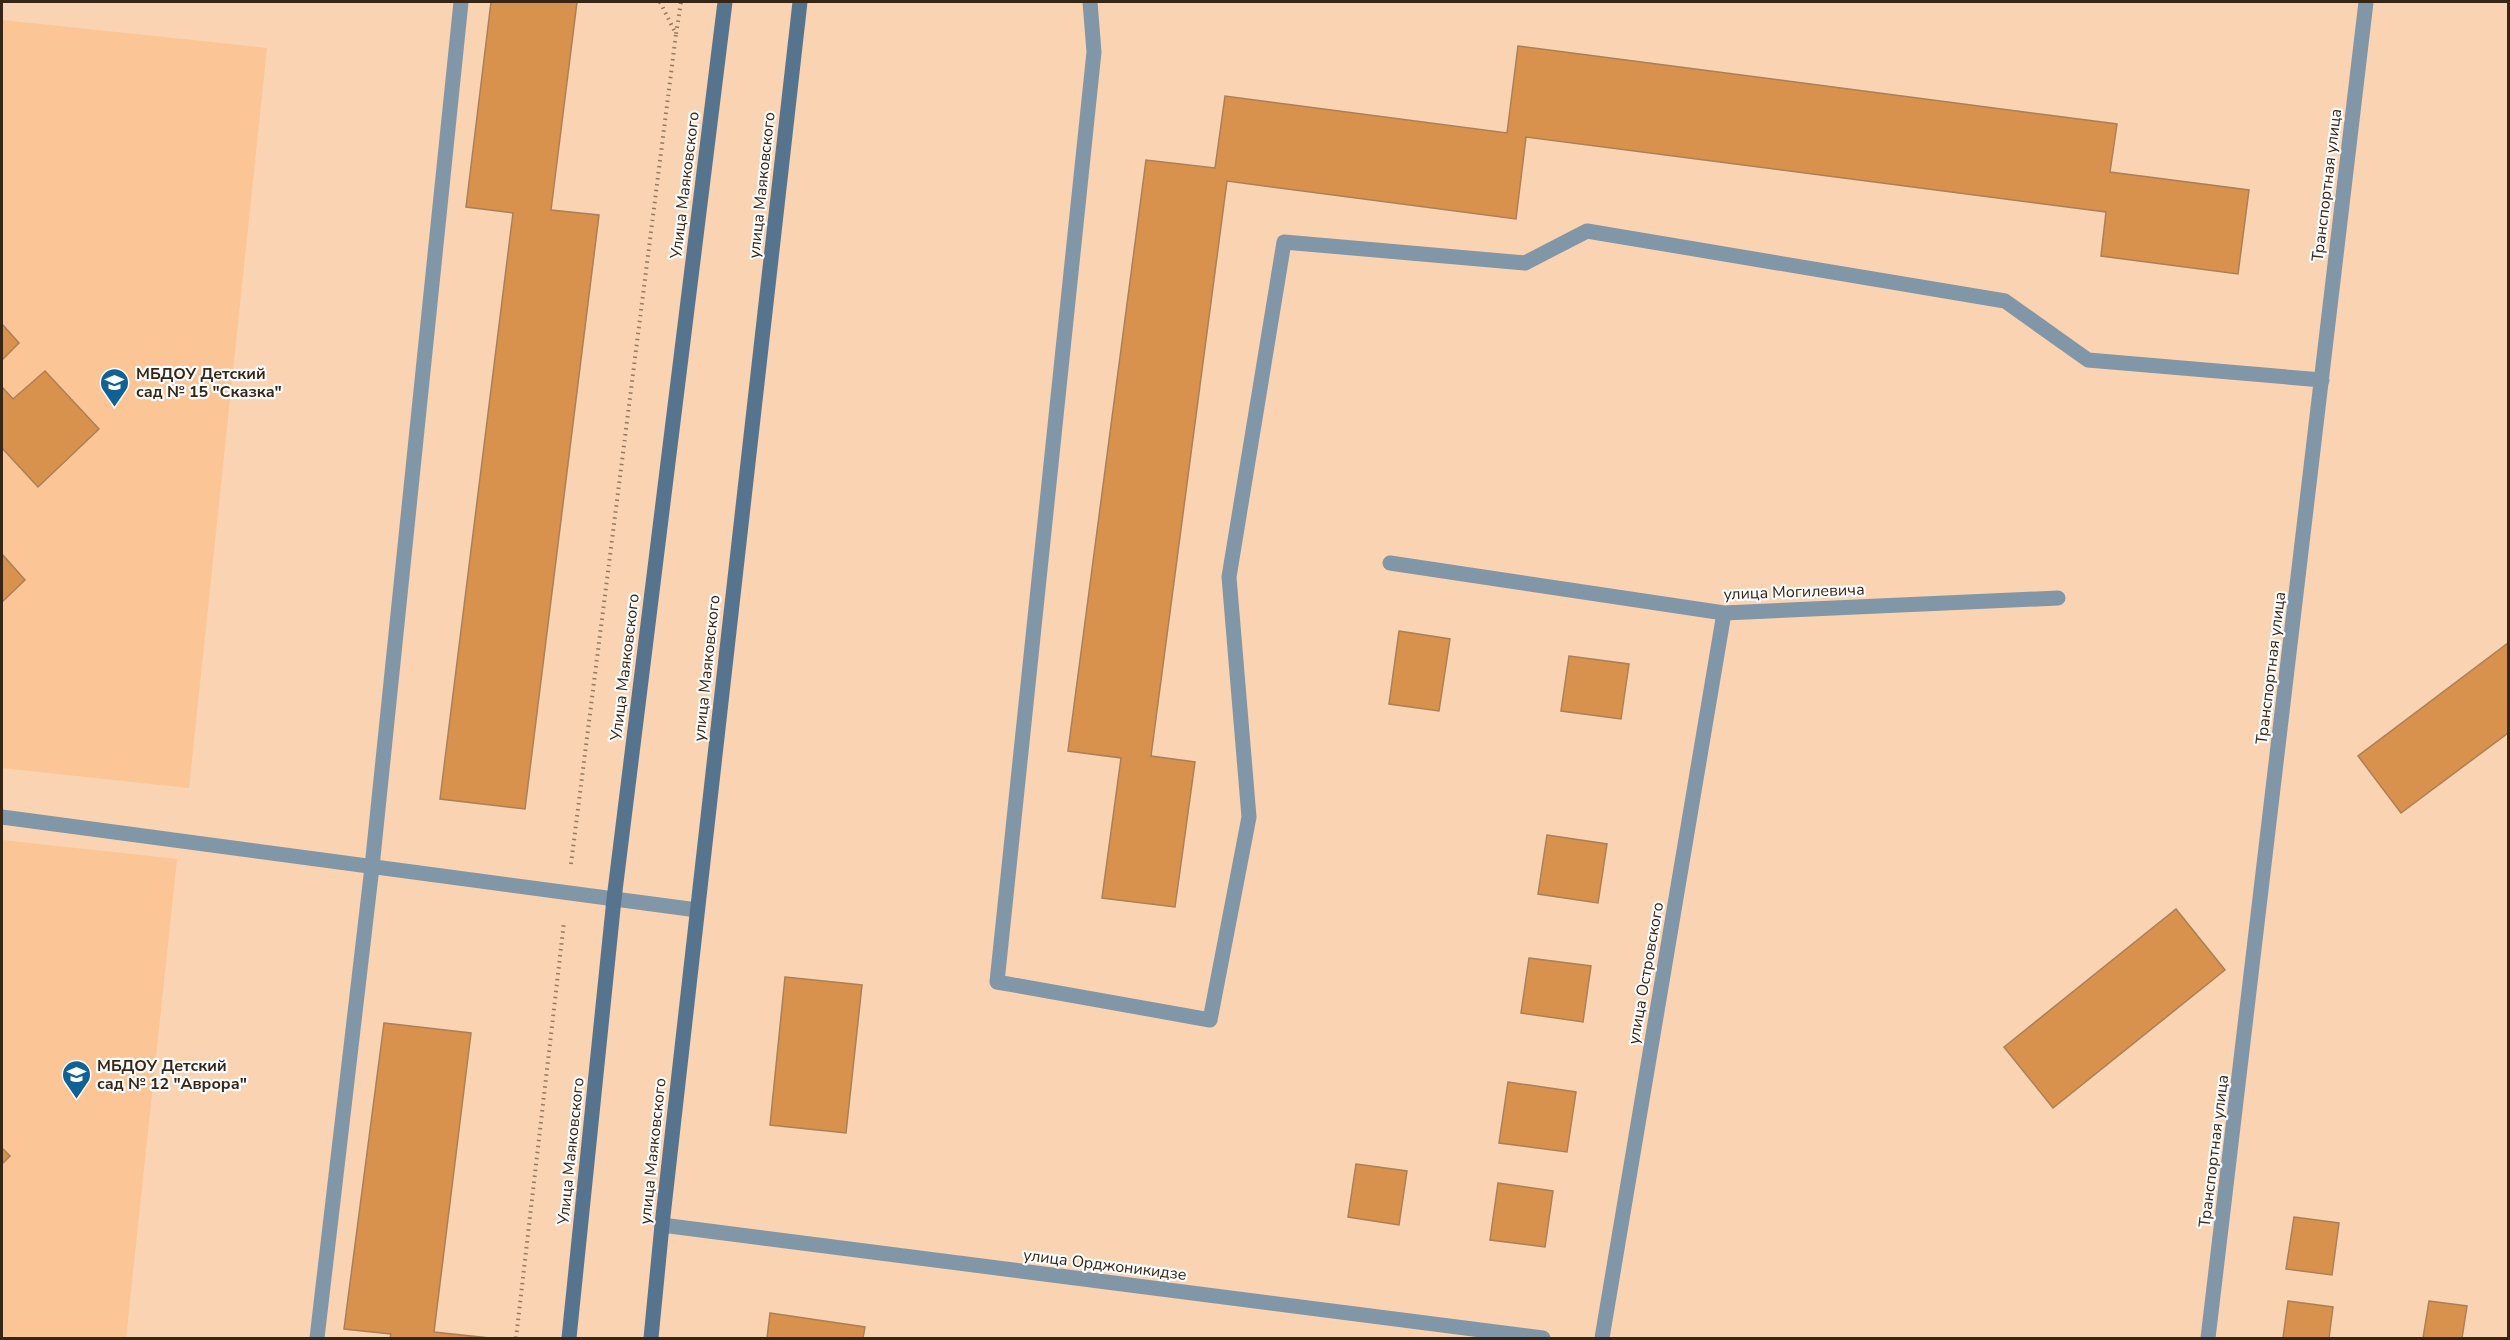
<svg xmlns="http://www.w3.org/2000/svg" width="2510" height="1340" font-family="'Nunito Sans',sans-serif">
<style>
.built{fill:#fbc596}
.building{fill:#d9924d;stroke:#ab7f58;stroke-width:1.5}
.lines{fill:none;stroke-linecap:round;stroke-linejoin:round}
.path{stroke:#967a62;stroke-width:4;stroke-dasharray:1.5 4.5;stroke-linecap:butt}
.lane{stroke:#8196a7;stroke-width:15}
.street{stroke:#8196a7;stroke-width:15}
.secondary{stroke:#56748d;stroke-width:15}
.labels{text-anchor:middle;stroke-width:4.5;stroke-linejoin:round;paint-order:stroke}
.street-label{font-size:16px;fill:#372515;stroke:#fcfcfc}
.poi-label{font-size:16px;font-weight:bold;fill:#372515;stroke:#fcfcfc;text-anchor:start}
</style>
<rect width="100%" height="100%" fill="#f9d3b2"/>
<!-- built -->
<path class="built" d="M2 20 267 48 189 788 2 768Z
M2 840 177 859 126 1338H2Z"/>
<!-- building -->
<path class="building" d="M491 2H577L551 210 599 215 525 809 440 799 513 213 466 207Z
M1518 46 2117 124 2110 172 2249 190 2238 274 2101 256 2106 212 1526 137 1516 219 1227 181 1151 756 1195 762 1175 907 1102 898 1121 758 1068 751 1146 160 1215 168 1225 96 1507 133Z
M2 324 19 343 2 360Z
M45 371 99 429 38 487 2 448V387L13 399Z
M2 554 25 580 2 602Z
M1399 631 1450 639 1439 711 1389 704Z
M2508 643V733L2401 813 2358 756Z
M1569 656 1629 664 1621 719 1561 711Z
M1547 835 1607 844 1598 903 1538 894Z
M2176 909 2225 970 2053 1108 2004 1047Z
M1529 958 1591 966 1583 1022 1521 1013Z
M785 977 862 985 846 1133 770 1125Z
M384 1023 471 1033 434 1332 490 1338H390L391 1334 344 1329Z
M1508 1082 1576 1092 1567 1152 1499 1143Z
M2 1148 10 1156 2 1164Z
M1356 1164 1407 1171 1399 1225 1348 1217Z
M1498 1183 1553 1191 1545 1247 1490 1240Z
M2294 1217 2339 1223 2332 1275 2286 1269Z
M2288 1301 2333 1307 2329 1338H2283Z
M2429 1301 2467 1306 2462 1338H2423Z
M770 1313 865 1327 863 1338H767Z"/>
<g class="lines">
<!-- path -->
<path class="path" d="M660 2 676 34 681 2
M571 864 676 34
M516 1338 564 922"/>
<!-- lane -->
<path class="lane" d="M1090 2 1094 52 997 982 1210 1020 1249 817 1229 577 1284 242 1525 263 1587 231 2005 301 2088 360 2322 380
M2 817 697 910
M317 1338 372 867 461 2"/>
<!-- street -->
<path class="street" d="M1390 563 1724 613 2058 598
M662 1225 1543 1338
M1602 1338 1724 613
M2208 1338 2366 2"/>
<!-- secondary -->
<path class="secondary" d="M569 1338 614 899 725 2
M651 1338 662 1225 800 2"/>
</g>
<!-- icons -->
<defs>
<symbol id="school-pin" viewBox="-11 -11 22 30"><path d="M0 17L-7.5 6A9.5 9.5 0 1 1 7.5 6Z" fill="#106294" stroke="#fcfcfc"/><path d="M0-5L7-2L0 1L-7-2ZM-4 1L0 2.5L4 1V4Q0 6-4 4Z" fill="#fff"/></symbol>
</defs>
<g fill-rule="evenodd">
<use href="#school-pin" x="98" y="366" width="33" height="45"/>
<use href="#school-pin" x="60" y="1058" width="33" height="45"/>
</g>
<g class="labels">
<!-- street labels -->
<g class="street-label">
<text transform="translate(684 185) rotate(-83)" y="6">Улица Маяковского</text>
<text transform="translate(761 185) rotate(-84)" y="6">улица Маяковского</text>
<text transform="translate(2326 185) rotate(-83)" y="6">Транспортная улица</text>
<text transform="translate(1794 591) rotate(-2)" y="6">улица Могилевича</text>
<text transform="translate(624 667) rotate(-83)" y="6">Улица Маяковского</text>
<text transform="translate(706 668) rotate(-84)" y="6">улица Маяковского</text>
<text transform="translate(2270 668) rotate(-83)" y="6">Транспортная улица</text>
<text transform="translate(1645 973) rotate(-80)" y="6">улица Островского</text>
<text transform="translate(570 1151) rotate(-84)" y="6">Улица Маяковского</text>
<text transform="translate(652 1151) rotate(-84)" y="6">улица Маяковского</text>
<text transform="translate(2213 1151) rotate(-83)" y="6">Транспортная улица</text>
<text transform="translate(1105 1264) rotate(7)" y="6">улица Орджоникидзе</text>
</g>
<!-- poi labels -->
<g class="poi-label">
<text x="136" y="379">МБДОУ Детский<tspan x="136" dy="18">сад № 15 "Сказка"</tspan></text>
<text x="97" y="1071">МБДОУ Детский<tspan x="97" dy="18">сад № 12 "Аврора"</tspan></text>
</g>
</g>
<!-- border -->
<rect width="2510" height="1340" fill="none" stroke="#372515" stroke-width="6"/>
</svg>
